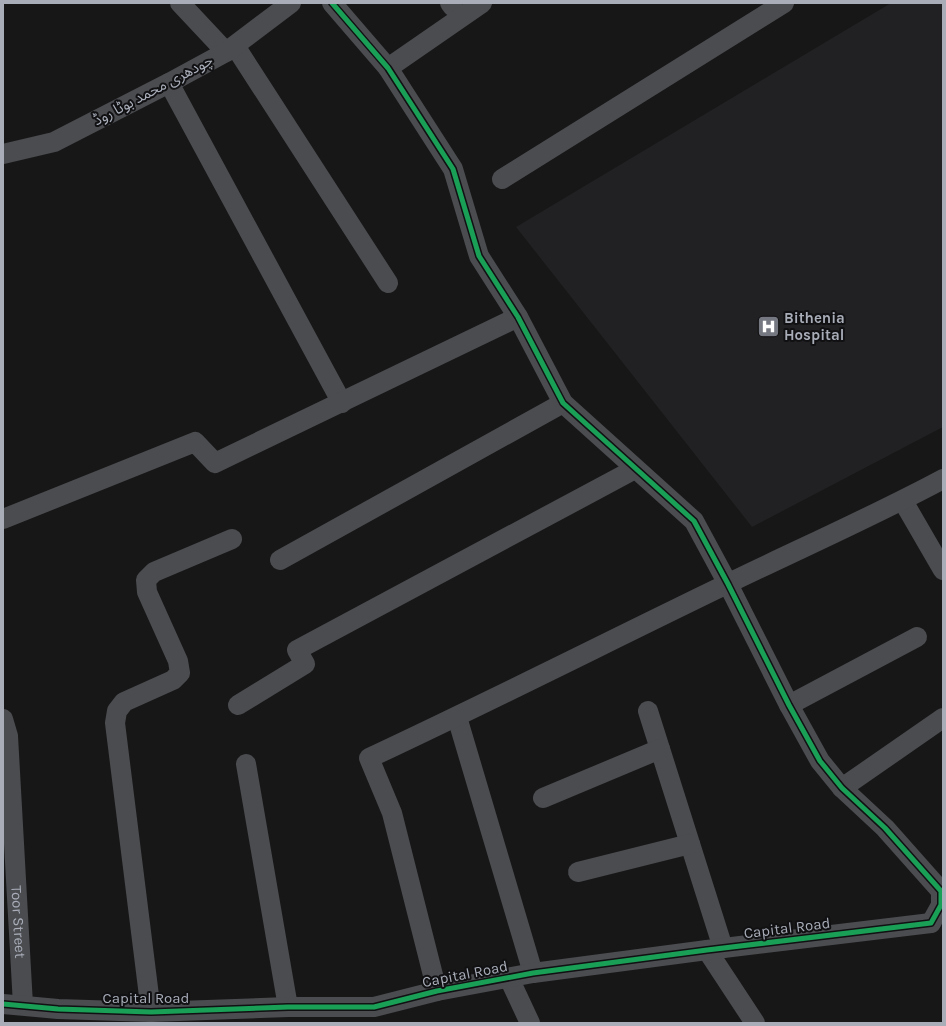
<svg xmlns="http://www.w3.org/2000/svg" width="946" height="1026" font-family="Karla,'Noto Sans Arabic',sans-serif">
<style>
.built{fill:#212123}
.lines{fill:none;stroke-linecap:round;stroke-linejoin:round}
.minor{stroke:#4b4c50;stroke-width:20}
.cycleway-casing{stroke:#111113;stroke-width:8}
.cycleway{stroke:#1a9f57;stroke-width:5}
.labels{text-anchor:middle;stroke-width:4;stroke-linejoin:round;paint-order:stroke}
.street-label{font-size:15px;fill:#a8adb8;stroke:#111113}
.poi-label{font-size:15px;font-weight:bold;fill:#a8adb8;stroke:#111113;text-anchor:start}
</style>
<rect width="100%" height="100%" fill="#171717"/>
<!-- built -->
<path class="built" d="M891 3H943V427L752 527 516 227Z"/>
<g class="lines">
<!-- minor -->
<g class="minor">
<path d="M180 3 226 52"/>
<path d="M332 3 388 68 453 169 479 256 518 317 563 403 694 521 728 584 789 705 820 761 842 788 885 828 941 891V905L931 923"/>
<path d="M450 3 453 7"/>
<path d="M235 46 388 283"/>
<path d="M388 68 482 3"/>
<path d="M169 83 342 403"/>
<path d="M3 154 54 142 169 83 226 52 291 3"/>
<path d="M502 179 784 3"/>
<path d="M903 501 943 570"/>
<path d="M3 519 195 442 215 463 518 317"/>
<path d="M280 560 563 403"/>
<path d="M238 705 305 664 297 650 635 469"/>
<path d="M789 705 917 637"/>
<path d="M648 711 723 948"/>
<path d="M457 717 533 973"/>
<path id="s1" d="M3 719 8 736 23 1005"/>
<path d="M246 764 288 1007"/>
<path d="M842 788 943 718"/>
<path d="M543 798 660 749"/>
<path d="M578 872 690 844"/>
<path d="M707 950 755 1023"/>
<path d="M509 978 530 1023"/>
<path d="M437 991 392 813 369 758C489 702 607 642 727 584 799 549 872 517 943 479"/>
<path d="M3 1004 58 1009 151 1012 288 1007H374L437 991 533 973 707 950 931 923"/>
<path d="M151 1012 115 723 117 711 124 702 173 680 180 673 178 661 147 592 146 580 154 572 232 539"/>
</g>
<defs>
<path id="cycleway" d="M3 1004 58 1009 151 1012 288 1007H374L437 991 533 973 707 950 931 923 941 905V891L885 828 842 788 820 761 789 705 728 584 694 521 563 403 518 317 479 256 453 169 388 68 332 3"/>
</defs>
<!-- cycleway casing -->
<use href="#cycleway" class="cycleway-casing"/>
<!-- cycleway -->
<use href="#cycleway" class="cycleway"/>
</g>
<!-- icons -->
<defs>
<symbol id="hospital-square" viewBox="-11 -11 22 22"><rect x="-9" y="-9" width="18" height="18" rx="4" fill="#757880" stroke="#111113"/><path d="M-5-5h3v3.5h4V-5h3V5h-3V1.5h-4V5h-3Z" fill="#fff"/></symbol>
</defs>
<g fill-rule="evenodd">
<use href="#hospital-square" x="756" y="314" width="25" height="25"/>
</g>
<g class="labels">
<!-- street labels -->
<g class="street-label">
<text transform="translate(153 90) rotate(-28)" y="5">چودھری محمد بوٹا روڈ</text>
<text dy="5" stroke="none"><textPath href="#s1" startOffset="204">Toor Street</textPath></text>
<text transform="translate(787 928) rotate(-7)" y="5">Capital Road</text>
<text transform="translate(465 974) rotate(-11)" y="5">Capital Road</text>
<text x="146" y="1003">Capital Road</text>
</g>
<!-- poi labels -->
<g class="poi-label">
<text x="784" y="323">Bithenia<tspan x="784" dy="17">Hospital</tspan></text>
</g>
</g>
<!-- border -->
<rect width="946" height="1026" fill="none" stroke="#a8adb8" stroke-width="8"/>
</svg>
